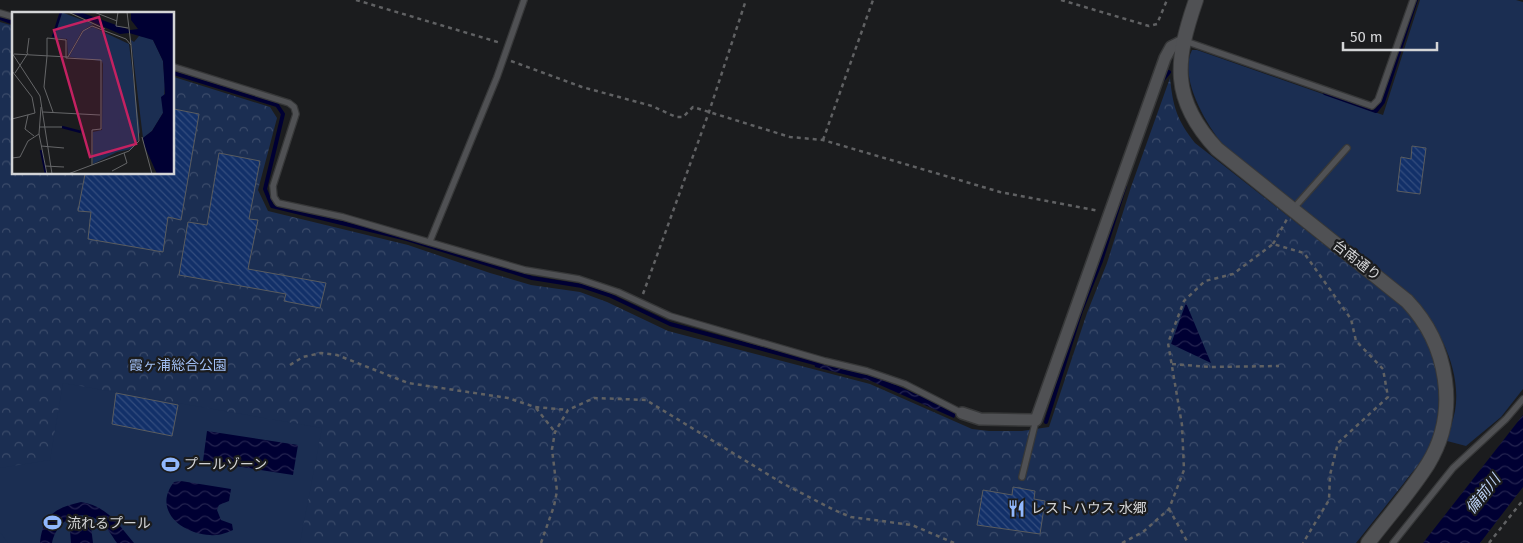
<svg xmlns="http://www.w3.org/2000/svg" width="1523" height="543" font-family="'Fira Sans','Noto Sans JP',sans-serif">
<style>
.park{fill:url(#park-crowns)}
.pitch{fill:#1b2e52}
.water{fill:url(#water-waves)}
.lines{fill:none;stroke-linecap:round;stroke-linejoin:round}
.stream{stroke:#003;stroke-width:4}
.building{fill:url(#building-back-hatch);stroke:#5a5c5f}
.service-casing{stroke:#373839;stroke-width:8}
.minor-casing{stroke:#373839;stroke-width:14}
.tertiary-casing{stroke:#373839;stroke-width:16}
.path{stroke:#606163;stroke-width:2.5;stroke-dasharray:4 4;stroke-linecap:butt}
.service{stroke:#505154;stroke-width:5.5}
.minor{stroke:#505154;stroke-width:11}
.tertiary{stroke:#505154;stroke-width:14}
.labels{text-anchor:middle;stroke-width:4.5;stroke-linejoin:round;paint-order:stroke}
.street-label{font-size:14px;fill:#d3d4d6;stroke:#1b1c1e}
.park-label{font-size:14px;fill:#a1bff4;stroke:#1b1c1e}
.poi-label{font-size:14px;fill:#d3d4d6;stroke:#1b1c1e;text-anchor:start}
.water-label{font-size:15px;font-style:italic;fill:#bcd1f5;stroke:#1b1c1e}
.inset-river{fill:none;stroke:#003;stroke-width:2.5}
.inset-road{fill:none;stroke:#656668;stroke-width:1}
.view{fill:#c32161;fill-opacity:0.15;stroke:#c32161;stroke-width:2.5}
.inset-edge{fill:none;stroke:#d3d4d6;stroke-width:2.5}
</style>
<defs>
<pattern id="park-crowns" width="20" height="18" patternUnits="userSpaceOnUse" patternTransform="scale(1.25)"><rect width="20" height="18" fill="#1b2e52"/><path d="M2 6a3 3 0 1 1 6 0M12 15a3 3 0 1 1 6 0" fill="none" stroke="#3b4b6a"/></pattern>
<pattern id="water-waves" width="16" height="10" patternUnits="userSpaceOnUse" patternTransform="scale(1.25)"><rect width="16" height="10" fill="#003"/><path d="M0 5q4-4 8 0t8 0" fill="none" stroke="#242450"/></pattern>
<pattern id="building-back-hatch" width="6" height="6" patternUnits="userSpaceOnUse" patternTransform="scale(1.25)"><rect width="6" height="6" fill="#123069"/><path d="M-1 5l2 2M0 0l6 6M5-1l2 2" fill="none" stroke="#344d7e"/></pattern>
</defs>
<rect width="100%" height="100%" fill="#1b1c1e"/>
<!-- park -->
<path class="park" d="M0 22 14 26V174H174V77L270 107 277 118 258 190 268 211 408 245 490 273 531 285 580 292 607 302 668 331 870 384 972 429 989 431H1022L1049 427 1087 313 1107 263 1131 187 1170 78C1173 107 1177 120 1195 143L1401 305C1408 313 1415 321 1421 329 1442 364 1445 416 1427 452 1421 463 1411 473 1404 483 1388 503 1372 523 1356 543H0Z"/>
<!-- pitch -->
<path class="pitch" d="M1420 0H1516L1523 2V389L1501 417 1466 446 1447 441C1449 431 1453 421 1455 411 1462 370 1439 327 1413 297L1225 147C1207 126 1178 78 1192 50H1197L1383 115Z
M63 383 322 428 300 543H8L0 532V468L50 460Z"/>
<!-- water -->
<path class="water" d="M1186 303 1211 363 1171 344Z
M814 360 873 375 957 412 954 418 871 381 815 367Z
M1523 415V487L1480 543H1423Z
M207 431 298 445 293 475 203 461Z
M181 481 231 489 229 501 219 505 217 510 221 520 232 524 233 530C226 533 219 536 210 535 182 534 152 510 174 482Z
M81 502C107 506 118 524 134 543H117C111 535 106 524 96 519 76 508 56 523 52 543H40C43 515 55 508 81 502Z
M91 527 93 543H71L70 530Z"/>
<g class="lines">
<!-- stream -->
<path class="stream" d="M0 18 14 23
M174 73 277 105 283 114 265 189 272 206 407 239 532 278 582 286 609 295 670 324 818 364
M1161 82 1169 72
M1325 93 1376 111 1383 102 1416 0
M1046 422 1081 311 1101 261 1125 186"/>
</g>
<!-- building -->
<path class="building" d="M174 109 199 114 181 220 168 217 163 252 88 239 91 212 78 211 85 174H174Z
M1412 146 1426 148 1420 194 1397 191 1401 157 1411 159Z
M219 153 260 161 249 219 258 220 248 269 326 283 320 308 284 301 286 294 179 275 188 222 207 225Z
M116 393 178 405 172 436 112 424Z
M1013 487 1035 491 1034 499 1045 501 1040 534 977 525 983 490 1012 495Z"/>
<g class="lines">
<defs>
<path id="service" d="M0 13 14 17
M1185 41 1372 106 1378 100 1413 0
M174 67 289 103 294 107 296 114 273 186 274 197 278 203 343 217 525 270 579 279 618 292 670 316 825 361 867 371 905 384 962 413
M1293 209 1347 148
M430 241 497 77 524 0
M1022 477 1036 420
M1393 543 1453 468 1506 419 1523 399"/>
<path id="minor" d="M962 413 980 419 1036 420 1165 58 1171 47 1183 41"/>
<path id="tertiary" d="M1196 0C1175 61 1170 99 1217 149L1407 301C1448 344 1460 412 1428 464 1411 491 1388 517 1368 543"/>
</defs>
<!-- service casing -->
<use href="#service" class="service-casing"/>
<!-- minor casing -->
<use href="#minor" class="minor-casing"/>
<!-- tertiary casing -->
<use href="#tertiary" class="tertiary-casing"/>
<!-- path -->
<path class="path" d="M356 0 501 43
M1061 0 1149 26 1157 24 1167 0
M511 61 582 87 652 106 676 117H683L693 107 790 137 823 140 1000 192 1099 211
M823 140 873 0
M1273 244 1287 219
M643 294 709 112 746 0
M1172 364 1210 367 1279 366
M290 365 303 357 321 353 337 355 408 383 508 398 535 407 568 410
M536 408 555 432
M1169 509 1188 543
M541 543 554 506 557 491 552 449 555 432 568 410 594 398 646 400 782 483 834 510 851 517 912 525 954 543
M1122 543 1143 532 1169 509 1184 470 1182 425 1168 343 1184 301 1205 281 1233 274 1273 244 1304 253 1351 319 1356 341 1383 369 1388 397 1338 443 1330 475 1329 500 1303 543
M1489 543 1523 500"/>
<!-- service -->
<use href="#service" class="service"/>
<!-- minor -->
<use href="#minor" class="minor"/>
<!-- tertiary -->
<use href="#tertiary" class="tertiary"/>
</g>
<!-- icons -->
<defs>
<symbol id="stadium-bare" viewBox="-9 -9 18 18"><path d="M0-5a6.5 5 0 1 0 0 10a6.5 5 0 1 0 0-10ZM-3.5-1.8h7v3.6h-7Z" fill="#91b8fd" stroke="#1b1c1e" stroke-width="2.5" paint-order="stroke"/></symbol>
<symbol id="restaurant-bare" viewBox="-9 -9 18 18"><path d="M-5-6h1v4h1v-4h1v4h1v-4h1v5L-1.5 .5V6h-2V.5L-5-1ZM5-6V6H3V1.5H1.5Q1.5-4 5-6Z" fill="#91b8fd" stroke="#1b1c1e" stroke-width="2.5" paint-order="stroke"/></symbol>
</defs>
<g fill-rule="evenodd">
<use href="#stadium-bare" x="158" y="452" width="25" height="25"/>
<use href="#restaurant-bare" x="1004" y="496" width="25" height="25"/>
<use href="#stadium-bare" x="40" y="510" width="25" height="25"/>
</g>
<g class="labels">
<!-- street labels -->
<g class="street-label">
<text transform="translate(1357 260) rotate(38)" y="5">台南通り</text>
</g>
<!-- park labels -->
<g class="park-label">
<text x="178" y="370">霞ヶ浦総合公園</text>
</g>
<!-- poi labels -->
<g class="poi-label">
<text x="184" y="469">プールゾーン</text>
<text x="1031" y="513">レストハウス 水郷</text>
<text x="67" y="528">流れるプール</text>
</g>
<!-- water labels -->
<g class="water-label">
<text transform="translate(1483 494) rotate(-51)" y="5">備前川</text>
</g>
</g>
<!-- overview -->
<g transform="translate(12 12)">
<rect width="162" height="162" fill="#1b1c1e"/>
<path d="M81 15 117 32 128 120 120 137 105 140 81 152V120L90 118 91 52 90 49 57 45 72 18ZM127 24 140 26 144 34 151 49 153 72 151 101 140 119 131 126 119 28 122 30Z" fill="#1b2e52"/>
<path d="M49 0 81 12 70 19 56 44 55 27 42 26ZM125 106 126 128 118 136 116 130 109 131 106 108Z" fill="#1b2e52"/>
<path d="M58 0H68L118 18 126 17 119 8V0H162V162H145L132 133 131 126 140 119 151 101 149 85 153 82 151 49 141 28 117 21 108 22Z" fill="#003"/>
<path class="inset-river" d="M41 25 49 0M50 115 69 120M29 138 34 162"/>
<path class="inset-road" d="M56 0 93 17M82 0 105 9M106 0 104 14 116 16M115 0 119 33M0 41 28 84 40 162M15 41 17 26M2 42 56 45 71 19 80 14 114 27 119 33 127 129 117 139 56 162M35 44V26L54 28V46L89 48V117L80 118V153M35 44 32 75 41 100M0 59 20 85 23 101M3 61 16 41M29 95 27 122 35 162M31 100 88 103M16 103 13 117 22 124M0 107 23 101M28 115H50M130 125 140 162M29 134 52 136M0 146 8 145 16 129 27 122M33 154 52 155M100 159 115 151 112 141"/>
<path class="view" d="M87 5 124 132 78 145 42 18Z"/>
<rect width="162" height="162" class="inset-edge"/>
</g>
<!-- scale -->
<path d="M1343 42v8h94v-8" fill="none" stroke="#d3d4d6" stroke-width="2.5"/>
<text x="1350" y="42" font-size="15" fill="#d3d4d6" stroke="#1b1c1e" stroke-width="4" paint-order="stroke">50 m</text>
</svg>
